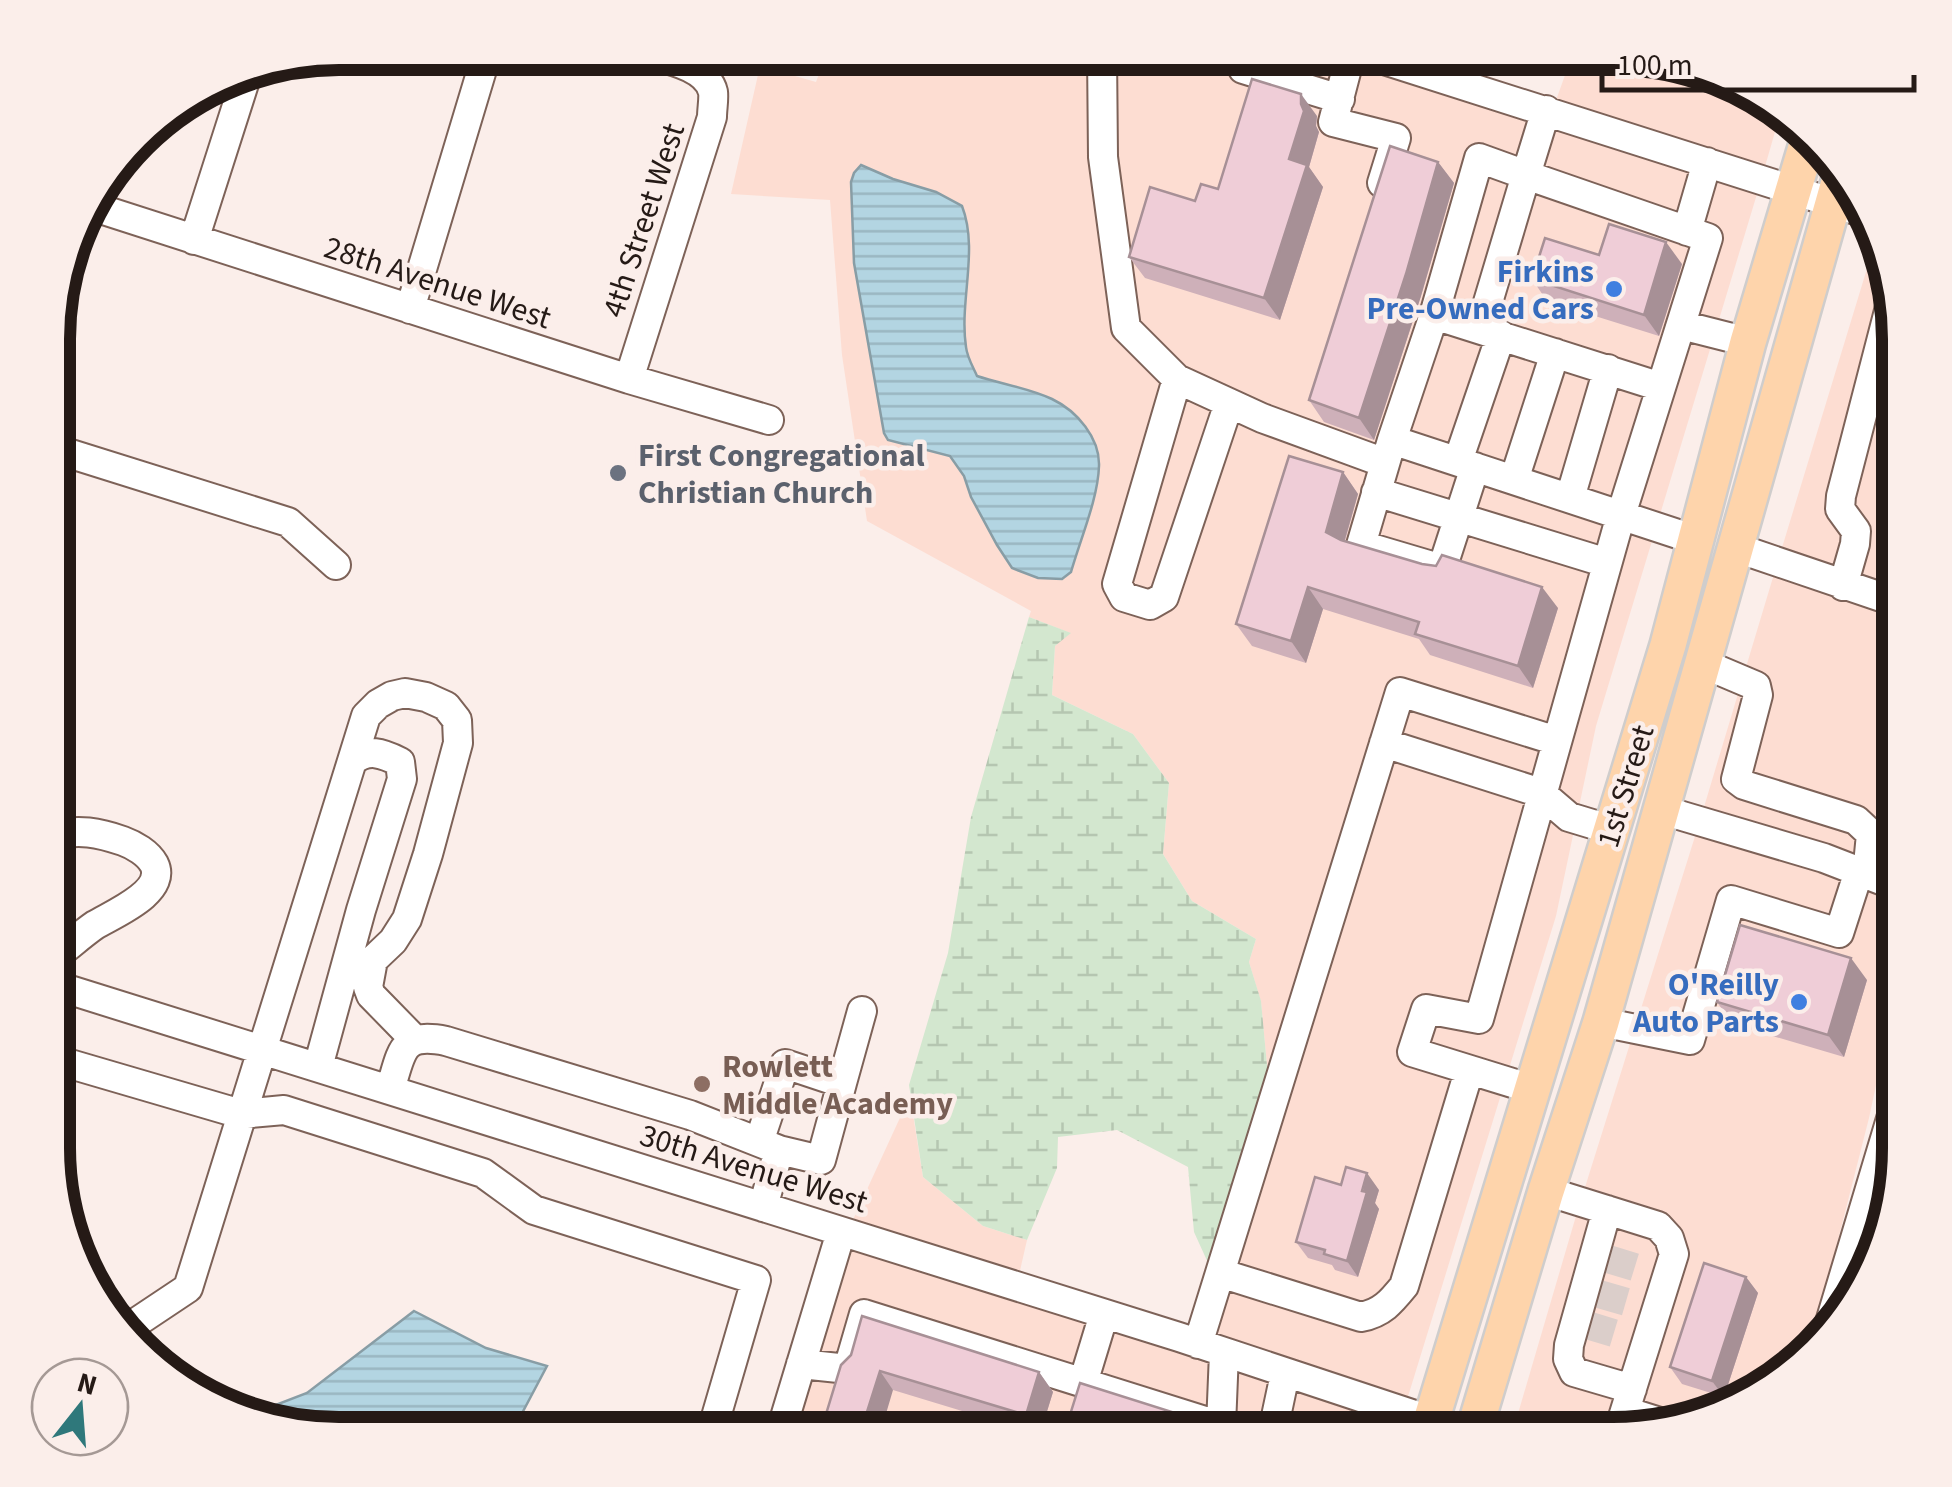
<svg xmlns="http://www.w3.org/2000/svg" width="1952" height="1487" font-family="'Source Sans 3',sans-serif">
<style>
.built{fill:#fdddd2;fill-rule:evenodd}
.wetland{fill:url(#wetland-marsh)}
.water{fill:url(#water-rules);stroke:#889da5;stroke-width:2.5}
.lines{fill:none;stroke-linecap:round;stroke-linejoin:round}
.minor-tunnel{stroke:#dbceca;stroke-width:28;stroke-dasharray:28 14;stroke-linecap:butt}
.minor-casing{stroke:#7d6258;stroke-width:32}
.major-casing{stroke:#cfcdcc;stroke-width:40}
.minor{stroke:#fff;stroke-width:28}
.major{stroke:#fed4ab;stroke-width:35}
.wall{fill:#ceb0b9}
.shaded-wall{fill:#a79096}
.building{fill:#efcdd7;stroke:#a79096;stroke-width:2.5}
.shop-dot{fill:#3f7fe0;stroke:#fbeeea;stroke-width:4}
.worship-dot{fill:#6b7280;stroke:#fbeeea;stroke-width:4}
.education-dot{fill:#8d6e63;stroke:#fbeeea;stroke-width:4}
.labels{text-anchor:middle;stroke-width:9;stroke-linejoin:round;paint-order:stroke}
.street-label{font-size:32px;fill:#251a16;stroke:#fbeeea}
.shop-label{font-size:32px;font-weight:bold;fill:#366cbe;stroke:#fbeeea;text-anchor:end}
.worship-label{font-size:32px;font-weight:bold;fill:#5b616d;stroke:#fbeeea;text-anchor:start}
.education-label{font-size:32px;font-weight:bold;fill:#785e54;stroke:#fbeeea;text-anchor:start}
.rim{fill:none;stroke:#251a16;stroke-width:12}
</style>
<defs>
<pattern id="wetland-marsh" width="20" height="14" patternUnits="userSpaceOnUse" patternTransform="scale(2.5)"><rect width="20" height="14" fill="#d3e7cf"/><path d="M1 5h8M5 5V1M11 12h8M15 12V8" fill="none" stroke="#b5c6b1"/></pattern>
<pattern id="water-rules" width="6" height="5" patternUnits="userSpaceOnUse" patternTransform="scale(2.5)"><rect width="6" height="5" fill="#b3d5e2"/><path d="M0 2.5h6" fill="none" stroke="#9ab6c1"/></pattern>
</defs>
<rect width="100%" height="100%" fill="#fbeeea"/>
<!-- built -->
<path class="built" d="M827 53H1321L1757 194 1596 726 1556 916 1406 1403 1216 1337 1229 1293 1246 1178 1275 1150 1261 1002 1249 962 1256 939 1192 901 1163 854 1169 783 1133 734 1052 695 1055 646 1070 633 1029 617 1031 611 867 521 842 355 830 200 731 194 760 66 816 82ZM861 165 893 179 936 192 964 323 966 352 977 377 1052 399 1012 568 997 545 971 497 964 476 950 456 888 440 884 433Z
M1573 53H1631L1722 74 1781 111 1764 170 1555 103Z
M1876 239 1899 339V591L1781 551Z
M1774 574 1899 616V874L1827 846 1704 807Z
M1697 830 1820 870 1899 900V978L1869 1118 1810 1350 1739 1405 1613 1434H1512L1576 1216Z
M910 1096 923 1177 983 1226 1027 1240 1019 1275 852 1222Z
M848 1246 1175 1349 1399 1427 1397 1434H791Z"/>
<!-- wetland -->
<path class="wetland" d="M1029 617 1071 633 1055 646 1052 695 1133 734 1169 783 1163 854 1192 901 1256 939 1249 962 1261 1001 1275 1151 1246 1179 1229 1293 1219 1287 1194 1232 1188 1167 1117 1130 1058 1137 1057 1168 1027 1240 983 1226 923 1177 909 1085 948 953 971 817Z"/>
<!-- water -->
<path class="water" d="M861 165 893 179 936 192 962 206C979 250 959 301 966 347 967 357 973 367 977 376 1001 384 1029 388 1052 399 1077 411 1100 438 1099 466 1098 499 1080 540 1071 572L1062 579 1038 578 1012 568 997 545 971 497 964 476 950 456 888 440 884 433 854 263 851 182 854 173Z
M414 1311 486 1348 547 1366 511 1434H321L256 1419 260 1411 307 1393Z"/>
<g class="lines">
<!-- minor-tunnel -->
<path class="minor-tunnel" d="M1608 1259 1647 1271
M1599 1294 1637 1305
M1587 1325 1627 1337"/>
<defs>
<path id="minor" d="M1102 53 1103 157 1126 328 1177 379 1262 418 1385 463
M1248 53 1243 69 1340 99
M1351 53 1333 122 1396 138 1382 183
M1362 53 1871 215
M88 205 629 379 769 420
M1687 231 1707 162
M194 240 249 68
M410 309 487 53
M1434 315 1479 158 1526 175 1480 329
M1681 325 1748 342
M629 379 712 117C712 109 714 99 713 92 707 66 665 59 644 53
M1177 379 1117 584 1124 597 1150 605 1164 597 1229 403
M1392 440 1434 315 1661 387
M55 449 288 522 336 565
M1458 461 1501 335
M1475 467 1442 569 1361 545 1392 440 1696 540
M1514 480 1555 353
M1376 492 1607 563
M1570 498 1608 369
M1737 548 1899 603
M1843 586 1855 544 1856 531 1840 509 1841 496 1891 303
M1704 664 1756 686 1758 695 1736 779 1744 785 1856 820 1871 834 1867 875
M1384 743 1541 793 1569 817 1612 830
M1662 810 1824 858 1899 887
M54 836C77 828 100 833 123 841 134 845 148 853 154 864 168 892 113 914 95 925 82 934 70 945 58 954
M373 960 368 987 371 995 414 1039
M345 973 373 960 393 941 407 919 428 854 458 743 457 720 446 706 426 697 405 693 392 696 378 704 366 716 352 761
M54 985 1179 1337 1472 1434
M1601 1022 1690 1040 1731 900 1839 933 1859 871
M53 1059 241 1114 284 1110 483 1173 534 1210 756 1280 711 1434
M842 1083 862 1011
M1532 1089 1412 1052 1426 1009 1479 1019 1621 515 1708 238 1526 175 1546 110
M390 1090C402 1052 400 1032 446 1041L690 1115 779 1150 763 1207
M759 1142 785 1064 842 1083 821 1160 779 1150
M1546 1191 1658 1226 1669 1238 1674 1254 1618 1433
M1607 1210 1569 1345 1568 1359 1574 1372 1632 1389
M1220 1273 1361 1317C1382 1313 1391 1302 1404 1286L1469 1071
M125 1330 188 1288 352 761C368 748 382 753 400 762L402 779 361 910 318 1067
M1825 1339 1899 1092
M1198 1344 1400 692 1557 741
M801 1364 848 1369 864 1314 1221 1426
M1285 1374 1274 1426 1308 1434
M1083 1383 1104 1314
M1625 1411 1663 1423
M780 1434 841 1232
M1219 1434 1221 1426 1224 1353"/>
<path id="major" d="M1427 1434 1668 645 1748 342 1810 134
M1473 1434 1546 1191 1601 1022 1841 175"/>
</defs>
<!-- minor casing -->
<use href="#minor" class="minor-casing"/>
<!-- major casing -->
<use href="#major" class="major-casing"/>
<!-- minor -->
<use href="#minor" class="minor"/>
<!-- major -->
<use href="#major" class="major"/>
</g>
<!-- wall -->
<path class="wall" d="M1677 64 1722 74 1732 80Z
M1317 116 1316 126 1319 132 1309 167 1323 187 1280 320 1145 278 1129 257 1195 201 1218 189Z
M1438 162 1454 183 1421 296 1374 440 1324 422 1309 400Z
M1599 255 1682 264 1659 336 1547 301 1532 279Z
M1343 472 1358 494 1345 541 1558 608 1533 688 1430 655 1419 639 1323 609 1306 663 1252 646 1236 624Z
M1867 980 1844 1057 1732 1024 1717 1002Z
M1379 1190 1375 1203 1379 1209 1358 1277 1335 1270 1332 1265 1308 1258 1296 1242Z
M1746 1277 1758 1293 1724 1397 1682 1384 1670 1367Z
M851 1355 1039 1372 1053 1392 1040 1434H1038L893 1390Z"/>
<!-- shaded-wall -->
<path class="shaded-wall" d="M1301 94 1317 116 1316 126 1319 132 1309 167 1323 187 1280 320 1264 298Z
M1438 162 1454 183 1421 296 1374 440 1359 418Z
M1666 242 1682 264 1659 336 1644 315Z
M1343 472 1358 494 1341 553 1326 532Z
M1308 587 1323 609 1306 663 1291 641Z
M1542 587 1558 608 1533 688 1518 666Z
M1851 958 1867 980 1844 1057 1828 1035Z
M1367 1173 1379 1190 1375 1203 1379 1209 1358 1277 1347 1261Z
M1746 1277 1758 1293 1724 1397 1712 1381Z
M880 1371 893 1390 880 1434H860Z
M1039 1372 1053 1392 1040 1434 1026 1415Z
M1172 1412 1187 1434H1165Z"/>
<!-- building -->
<path class="building" d="M1252 79 1301 94V104L1304 111 1289 159 1307 165 1264 298 1129 257 1150 187 1195 201 1201 184 1218 189Z
M1390 146 1438 162 1406 274 1359 418 1309 400Z
M1609 224 1666 242 1644 315 1532 279 1545 238 1599 255Z
M1289 456 1343 472 1326 532 1341 540 1422 564 1436 566 1442 555 1542 587 1518 666 1415 634 1419 622 1308 587 1291 641 1236 624Z
M1740 925 1851 958 1828 1035 1717 1002Z
M1346 1167 1367 1173 1362 1191 1367 1192 1347 1261 1324 1254 1325 1250 1296 1242 1315 1177 1341 1185Z
M1704 1263 1746 1277 1712 1381 1670 1367Z
M862 1316 1039 1372 1026 1415 880 1371 860 1434H820L841 1365 851 1355Z
M1080 1383 1172 1412 1165 1434H1064Z"/>
<!-- markers -->
<g class="shop-dot">
<circle cx="1614" cy="289" r="10"/>
<circle cx="1799" cy="1002" r="10"/>
</g>
<circle class="worship-dot" cx="618" cy="473" r="10"/>
<circle class="education-dot" cx="702" cy="1084" r="10"/>
<g class="labels">
<!-- street labels -->
<g class="street-label">
<text transform="translate(643 220) rotate(-72)" y="11">4th Street West</text>
<text transform="translate(438 282) rotate(18)" y="11">28th Avenue West</text>
<text transform="translate(1625 786) rotate(-73)" y="11">1st Street</text>
<text transform="translate(754 1168) rotate(17)" y="11">30th Avenue West</text>
</g>
<!-- shop labels -->
<g class="shop-label">
<text x="1594" y="282">Firkins<tspan x="1594" dy="37">Pre-Owned Cars</tspan></text>
<text x="1779" y="995">O'Reilly<tspan x="1779" dy="37">Auto Parts</tspan></text>
</g>
<!-- worship labels -->
<g class="worship-label">
<text x="638" y="466">First Congregational<tspan x="638" dy="37">Christian Church</tspan></text>
</g>
<!-- education labels -->
<g class="education-label">
<text x="722" y="1077">Rowlett<tspan x="722" dy="37">Middle Academy</tspan></text>
</g>
</g>
<!-- crop -->
<path d="M0 0H1952V1487H0ZM339 70H1613A269 269 0 0 1 1882 339V1148A269 269 0 0 1 1613 1417H339A269 269 0 0 1 70 1148V339A269 269 0 0 1 339 70Z" fill="#fbeeea" fill-rule="evenodd"/>
<path class="rim" d="M339 70H1613A269 269 0 0 1 1882 339V1148A269 269 0 0 1 1613 1417H339A269 269 0 0 1 70 1148V339A269 269 0 0 1 339 70Z"/>
<!-- north arrow -->
<g transform="translate(80 1407) rotate(17)"><circle r="48" fill="#fbeeea" stroke="#a59995" stroke-width="2.5"/>
<path d="M0-8L18 38L0 25L-18 38Z" fill="#2f787b"/>
<text y="-15" font-size="28" font-weight="bold" text-anchor="middle" fill="#251a16">N</text>
</g>
<!-- scale -->
<path d="M1602 75v15h312v-15" fill="none" stroke="#251a16" stroke-width="5"/>
<text x="1617" y="75" font-size="30" fill="#251a16" stroke="#fbeeea" stroke-width="8" paint-order="stroke">100 m</text>
</svg>
